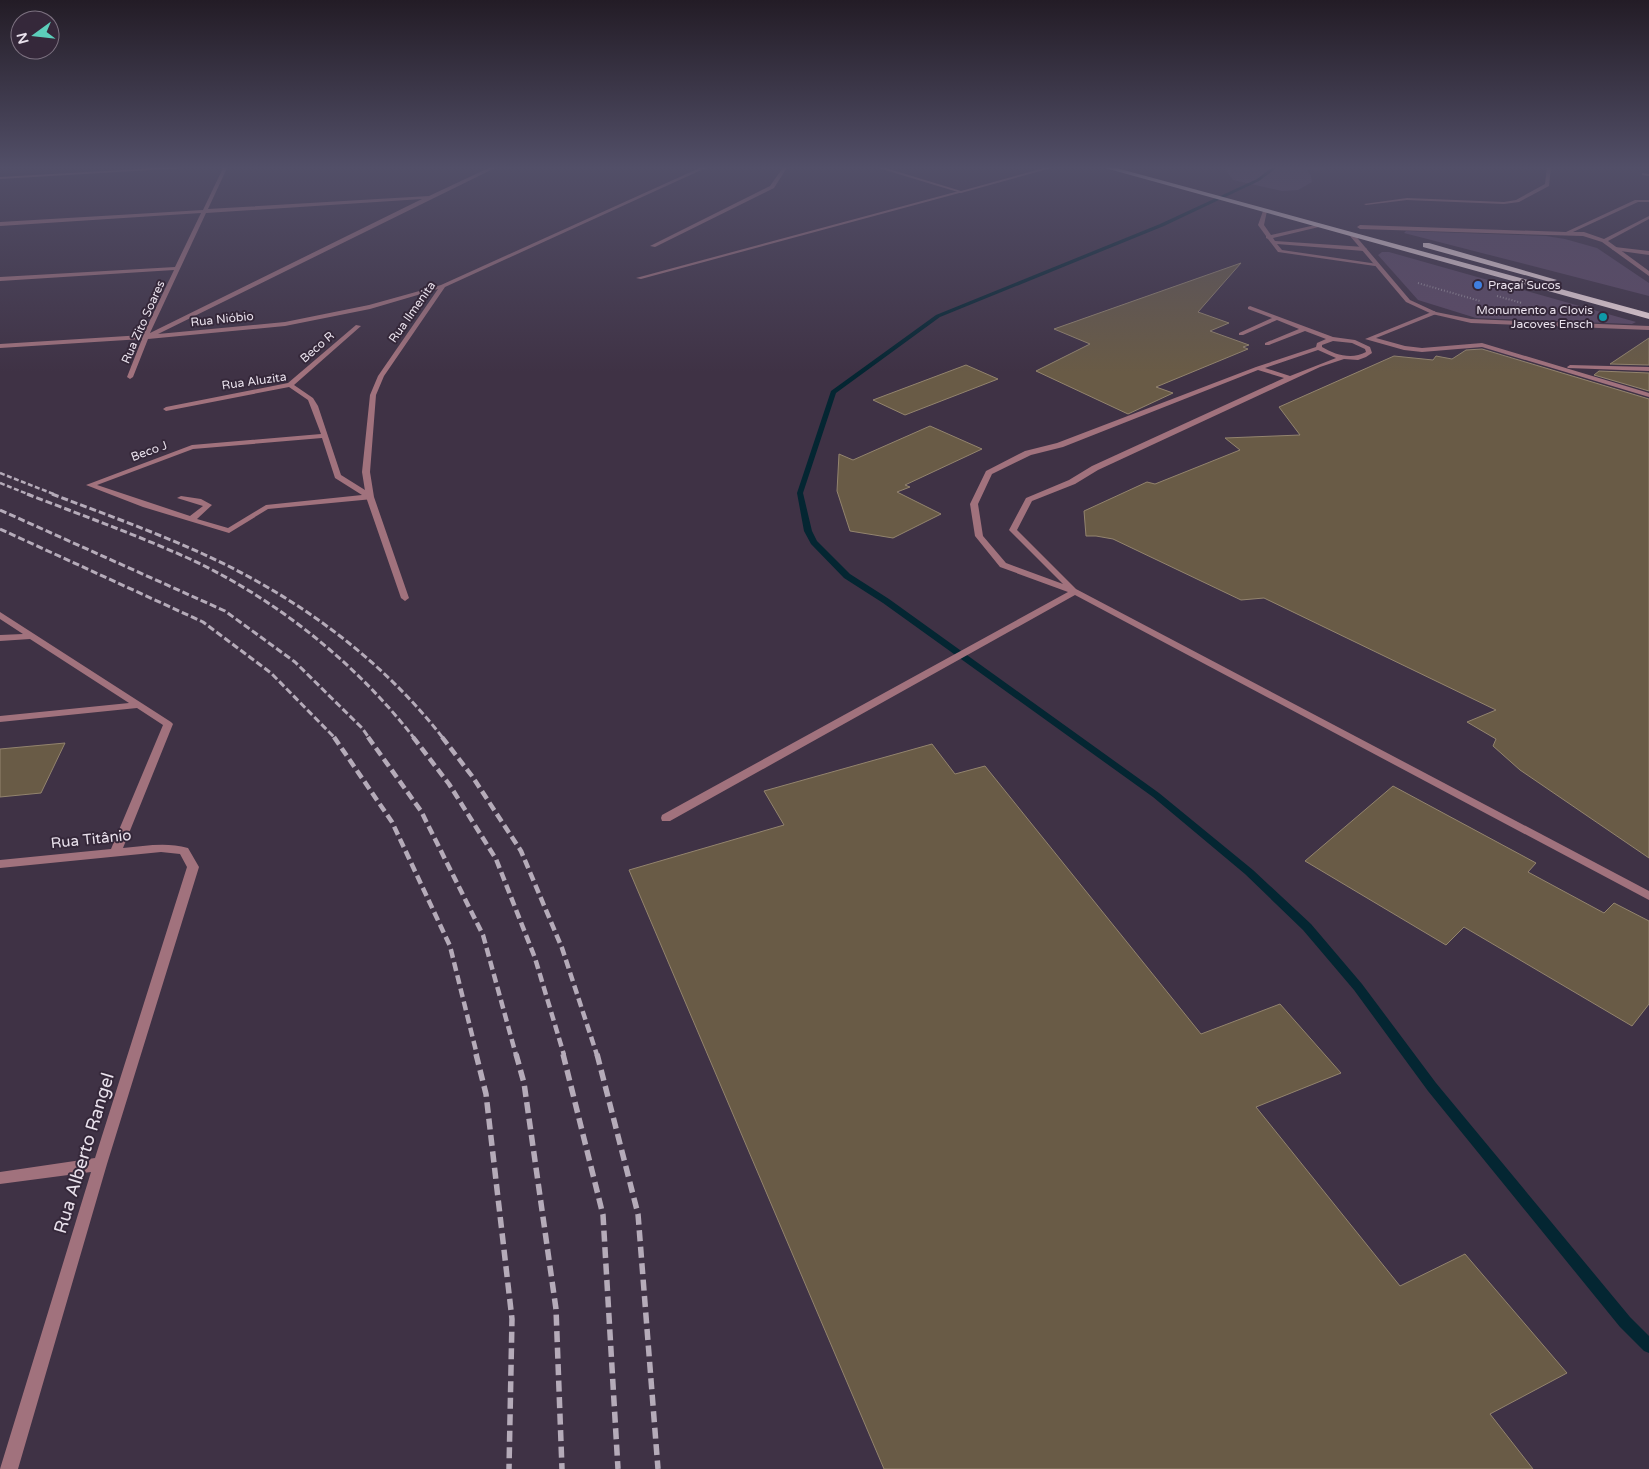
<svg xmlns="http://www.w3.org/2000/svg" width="1649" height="1469" font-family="'Varela Round',sans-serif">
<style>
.green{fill:#5c4965}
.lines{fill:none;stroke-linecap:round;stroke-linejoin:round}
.stream{fill:#042632;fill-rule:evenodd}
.building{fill:#695b46;stroke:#93846e}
.path{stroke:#968c9a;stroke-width:2;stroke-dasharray:1 2;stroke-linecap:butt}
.service{fill:#a1727d;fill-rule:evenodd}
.minor{fill:#a1727d;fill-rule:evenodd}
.tertiary{fill:#a1727d;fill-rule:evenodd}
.motorway{fill:#f7e0e4;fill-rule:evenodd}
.rail-far3{stroke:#b5abb9;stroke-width:2.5;stroke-dasharray:5 2.5;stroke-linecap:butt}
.rail-far2{stroke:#b5abb9;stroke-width:3;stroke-dasharray:7 3;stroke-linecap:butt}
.rail-far1{stroke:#b5abb9;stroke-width:4.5;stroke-dasharray:9 4.5;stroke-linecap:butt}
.rail{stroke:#b5abb9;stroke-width:5.5;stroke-dasharray:11 5.5;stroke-linecap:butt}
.shop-dot{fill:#3f7fe0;stroke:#35283a;stroke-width:2}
.culture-dot{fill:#0f9aa8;stroke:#35283a;stroke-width:2}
.labels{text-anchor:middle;stroke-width:4;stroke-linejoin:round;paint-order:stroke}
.far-poi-label{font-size:12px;fill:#e9e1ec;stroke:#35283a;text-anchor:start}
.far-street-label{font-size:12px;fill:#e9e1ec;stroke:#35283a}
.street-label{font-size:15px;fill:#e9e1ec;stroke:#35283a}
.near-street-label{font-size:18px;fill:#e9e1ec;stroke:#35283a}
</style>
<rect width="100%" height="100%" fill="#3f3245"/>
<!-- green -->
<path class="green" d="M1223 166H1320L1325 168 1318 171 1307 170 1311 176 1312 182 1298 190 1282 191 1233 180Z
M1406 231 1546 236 1565 239 1597 248 1649 283V296L1404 233Z
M1382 252H1389L1636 322 1632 324 1476 318 1418 300 1378 255Z"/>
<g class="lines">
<!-- stream -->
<path class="stream" d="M1274 166H1279L1259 181 1164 226 940 317 836 393 803 493 812 531 817 541 850 574 889 599 1159 793 1253 870 1311 924 1362 984 1436 1083 1630 1317 1649 1336V1353L1644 1351 1620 1327 1428 1091 1354 990 1303 930 1245 874 1153 797 883 603 844 578 811 544 804 531 797 493 831 391 936 315 1160 224 1257 179Z"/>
</g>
<!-- building -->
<path class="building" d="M1241 263 1198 312 1229 323 1210 331 1249 345 1243 347 1248 349 1156 387 1173 393 1128 414 1036 371 1090 344 1054 329Z
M1649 338V365L1610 364Z
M1482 349 1649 399V858L1520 770 1493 746 1496 739 1467 722 1496 710 1264 598 1241 600 1113 539 1096 536H1086L1084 511 1147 482 1155 484 1240 450 1225 438 1300 435 1279 407 1394 356 1433 360 1436 356 1452 359 1466 350Z
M966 365 998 379 905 415 873 400Z
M1599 371 1649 373V391L1594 375Z
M930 426 982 449 905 485 910 487 897 492 941 514 893 538 850 531 837 491 839 454 853 460Z
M65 743 41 793 0 797V749Z
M932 744 955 774 985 766 1201 1034 1280 1004 1341 1073 1256 1107 1400 1286 1465 1254 1567 1373 1490 1414 1533 1469H884L629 870 784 825 764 791Z
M1393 786 1536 863 1528 872 1604 913 1614 903 1649 921V1004L1632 1026 1464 927 1446 945 1305 861Z"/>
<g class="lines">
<!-- path -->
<path class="path" d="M1418 283 1480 301
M1497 296 1522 303"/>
<!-- service -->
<path class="service" d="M784 166H788L774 188 655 247 650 246 770 186Z
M1547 166H1551L1549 186 1519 202 1504 204 1407 200 1366 205 1364 204 1407 198 1504 202 1516 200 1545 184Z
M1642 173 1649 174V176L1642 175Z
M959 191 963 192 641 279 636 278Z
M1265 210 1267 211 1264 225 1271 235 1320 224 1323 226 1273 238 1275 241 1364 247 1367 249 1364 251 1277 244 1282 250 1378 264 1375 266 1278 252 1268 239 1266 238V236L1258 225 1263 211Z
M1615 247 1649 251V255L1613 250 1612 249Z
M1250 306 1333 337 1355 340 1370 347 1372 353 1366 357 1358 360 1344 359 1320 367 1098 470 1075 484 1032 501 1017 530 1076 589 1649 891V900L1075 595 670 821H662L661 818 662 815 1068 592 1000 567 975 536 970 504 986 471 1025 451 1057 443 1256 367 1316 347 1317 343 1326 339 1305 331 1269 345H1265V343L1299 329 1277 320 1243 335H1239V333L1272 318 1248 309V307ZM1333 341 1352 343 1365 349 1366 352C1352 360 1335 355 1322 347V345ZM1318 350 1336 358 1290 376 1265 368ZM1258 370 1284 378 1092 466 1069 480 1026 498 1009 530 1063 584 1006 563 983 536 978 504 992 474 1031 455 1063 447Z
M1434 311 1437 313 1436 314 1376 338 1405 346 1422 348 1482 343 1649 393V397L1482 347 1422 352 1404 350 1365 339Z
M356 325 361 326 294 385 313 398 318 406 341 475 373 495V499L268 509 229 533 143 507 86 485 192 445 321 434 308 400 289 387 166 411 163 409 166 407 288 383ZM322 438 335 478 362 495 266 505 228 528 197 519 212 505 201 499 181 496 177 498 203 506 190 516 97 485 193 449Z
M1570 365 1649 367V371L1568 368 1567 367Z"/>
<!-- minor -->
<path class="minor" d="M192 166H218L0 179V177Z
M224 166H228L208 209 429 196 493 166H499L158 334 285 322 369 305 441 285 704 166H710L445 287 384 376 376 395 370 472 374 497 409 598 405 601 401 598 366 497 362 472 370 395 378 376 438 289 370 309 285 326 148 339 133 377 130 379 127 377 142 339 0 348V344L143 335 174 270 0 281V277L175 267 201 213 0 226V222L203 210ZM422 199 150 333 206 213Z
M872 166H879L961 191 1051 166H1058L961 193Z
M1350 234H1354L1410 300 1436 312 1471 319 1649 326V330L1471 323 1432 314 1406 302 1350 236Z
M0 612 171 722 173 724 123 848C145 846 166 842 188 848L199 867 107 1164 18 1469H0L91 1172 0 1184V1172L95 1158 187 867 180 854 161 852 0 868V860L111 849 163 725 137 708 0 722V716L129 703 30 639 0 641V635L23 634 0 619Z"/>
<!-- tertiary -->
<path class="tertiary" d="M1635 200H1649V202H1638L1573 232H1584L1604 239 1649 216V219L1608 241 1649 271V276L1602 242 1583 236 1360 229 1357 227 1360 225 1566 232Z"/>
<!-- motorway -->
<path class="motorway" d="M1098 166H1109L1649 313V319Z
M1423 243H1429L1557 280 1550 282 1423 247Z"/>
<!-- rail-far3 -->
<path class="rail-far3" d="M0 473 56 495
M0 483 30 495"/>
<!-- rail-far2 -->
<path class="rail-far2" d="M27 494C81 515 137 535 190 559 276 599 356 663 414 738
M52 494C102 513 152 531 201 553 294 595 380 657 443 738
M0 510 225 611 295 662 362 728 369 738
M0 529 203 622 271 673 335 738"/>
<!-- rail-far1 -->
<path class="rail-far1" d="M334 737 392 822 450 946 477 1055
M368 737 421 811 483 935 516 1055
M413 737 449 784 496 859 535 958 564 1055
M442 737 472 776 521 851 562 948 597 1055"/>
<!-- rail -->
<path class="rail" d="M476 1054 486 1094 512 1319 509 1469
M516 1054 524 1083 556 1309 562 1469
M563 1054 603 1215 618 1469
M597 1054 638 1214 658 1469"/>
</g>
<!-- sky -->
<linearGradient id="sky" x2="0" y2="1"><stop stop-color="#231c26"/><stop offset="0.45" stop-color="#524f68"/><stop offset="1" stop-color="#524f68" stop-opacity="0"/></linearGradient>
<rect width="1649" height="372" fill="url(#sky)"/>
<!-- markers -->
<circle class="shop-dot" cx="1478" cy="285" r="5"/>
<circle class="culture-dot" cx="1603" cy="317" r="5"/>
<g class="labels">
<!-- far-poi labels -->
<g class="far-poi-label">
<text x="1488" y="289">Praçaí Sucos</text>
<text x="1593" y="314" text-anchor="end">Monumento a Clovis<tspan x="1593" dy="14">Jacoves Ensch</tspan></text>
</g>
<!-- far-street labels -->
<g class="far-street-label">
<text transform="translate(412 312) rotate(-55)" y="4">Rua Ilmenita</text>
<text transform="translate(222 319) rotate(-6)" y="4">Rua Nióbio</text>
<text transform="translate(143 322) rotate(-66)" y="4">Rua Zito Soares</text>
<text transform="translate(317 347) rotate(-41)" y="4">Beco R</text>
<text transform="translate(254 381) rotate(-8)" y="4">Rua Aluzita</text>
<text transform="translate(149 451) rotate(-20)" y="4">Beco J</text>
</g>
<!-- street labels -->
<g class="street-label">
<text transform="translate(91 839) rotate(-6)" y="5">Rua Titânio</text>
</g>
<!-- near-street labels -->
<g class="near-street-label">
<text transform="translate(84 1153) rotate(-73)" y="6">Rua Alberto Rangel</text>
</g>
</g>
<!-- north arrow -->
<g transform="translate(35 35) rotate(255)"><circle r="24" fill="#35283a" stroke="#7d7281"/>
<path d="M0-4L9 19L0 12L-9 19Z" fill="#5cceba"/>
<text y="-8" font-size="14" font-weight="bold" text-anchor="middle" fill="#e9e1ec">N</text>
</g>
</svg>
